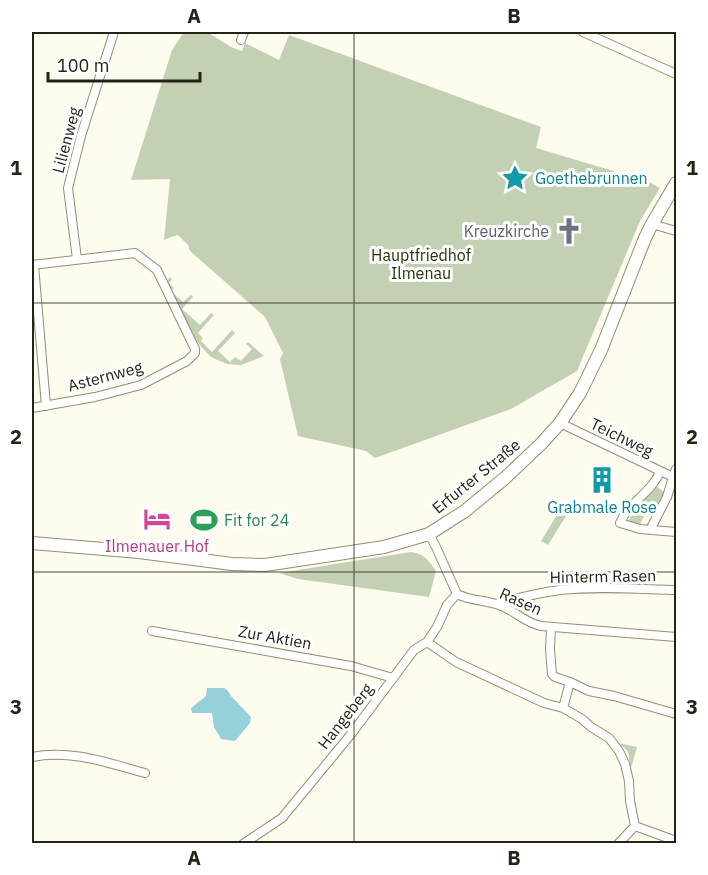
<svg xmlns="http://www.w3.org/2000/svg" width="708" height="875" font-family="'IBM Plex Sans',sans-serif">
<style>
.green{fill:#c3d0b4}
.water{fill:#96d0da}
.lines{fill:none;stroke-linecap:round;stroke-linejoin:round}
.minor-casing{stroke:#968d71;stroke-width:10}
.secondary-casing{stroke:#968d71;stroke-width:14}
.minor{stroke:#fff;stroke-width:8}
.secondary{stroke:#fff;stroke-width:12}
.grid{fill:none;stroke:#252217;stroke-width:1.5;stroke-opacity:0.55}
.labels{text-anchor:middle;stroke-width:6;stroke-linejoin:round;paint-order:stroke}
.street-label{font-size:16px;fill:#252217;stroke:#fff}
.culture-label{font-size:16px;fill:#0d838f;stroke:#fff;text-anchor:start}
.worship-label{font-size:16px;fill:#5b616d;stroke:#fff;text-anchor:end}
.park-label{font-size:16px;fill:#253606;stroke:#fff}
.leisure-label{font-size:16px;fill:#27864d;stroke:#fff;text-anchor:start}
.hotel-label{font-size:16px;fill:#b23c85;stroke:#fff}
.neatline{fill:none;stroke:#252217;stroke-width:2}
.grid-label{font-size:20px;text-anchor:middle;font-weight:bold;fill:#252217}
</style>
<rect width="100%" height="100%" fill="#fefbef"/>
<!-- green -->
<path class="green" d="M184 32H207L231 47 242 51 245 43 279 60 289 35 541 127 536 148 647 181 660 188 640 221 577 371 511 409 375 458 366 451 298 436 280 359 283 353 265 317 190 251 188 245 178 235 171 237 164 240 170 179 131 180 172 50Z
M170 277 172 279 169 283 174 288 172 290 174 294 183 302 191 295 193 297 182 309 200 325 211 313 214 315 198 333 203 338 201 341 212 352 232 330 235 333 218 351 230 362 235 357 241 361 252 349 246 344 248 342 264 356 241 365 227 364 211 357 198 343 167 284V281Z
M656 486 665 493 658 507 651 503 640 524 628 522 633 513Z
M563 505 571 508 548 545 541 541Z
M411 552C425 554 428 560 436 571L429 597 298 579 279 573Z
M618 743 637 747 632 765 630 767C629 752 630 751 618 743Z"/>
<!-- water -->
<path class="water" d="M207 688H224L228 691 231 696 251 717 250 723 235 741 221 739 214 727 212 713H192L191 708 206 696Z"/>
<g class="lines">
<defs>
<path id="minor" d="M583 32 676 74
M241 40 244 32
M652 224 676 231
M77 259 68 188 81 136 114 32
M32 265 135 253 157 270 195 349V353L187 361 141 385 95 397 32 408
M34 265 46 406
M560 423 673 477
M660 472C651 493 629 502 620 523L640 529 676 532
M650 530 667 497 673 477 676 469
M429 534 436 547 457 594C471 601 485 600 499 605 516 611 523 622 541 626L676 637
M496 604C517 598 538 593 560 590 598 586 638 589 676 590
M551 627 550 649 552 674 555 677 570 682 589 691 614 696 676 714
M152 631 351 666 393 678
M427 642 456 662 544 703 563 708 582 719 591 727 609 738 619 751 625 764 629 781 630 801 635 826
M563 708 570 682
M32 757C70 749 108 763 145 773
M635 826 676 841
M243 844 282 818 352 733 414 650 427 642 437 627 447 605 457 594
M618 844 635 826"/>
<path id="secondary" d="M32 543 139 552 232 564 265 565 384 547 429 534 465 511 505 478 541 444 560 423 580 393 601 350 645 238 652 224 676 183"/>
</defs>
<!-- minor casing -->
<use href="#minor" class="minor-casing"/>
<!-- secondary casing -->
<use href="#secondary" class="secondary-casing"/>
<!-- minor -->
<use href="#minor" class="minor"/>
<!-- secondary -->
<use href="#secondary" class="secondary"/>
</g>
<!-- grid -->
<path class="grid" d="M354 32V844M32 303H676M32 572H676"/>
<!-- icons -->
<defs>
<symbol id="sight-bare" viewBox="-9 -9 18 18"><path d="M0-6L1.8-2.2L6-1.7L2.9 1.2L3.7 5.4L0 3.3L-3.7 5.4L-2.9 1.2L-6-1.7L-1.8-2.2Z" fill="#0f9aa8" stroke="#fff" stroke-width="2.5" paint-order="stroke"/></symbol>
<symbol id="church-bare" viewBox="-9 -9 18 18"><path d="M-1.2-6h2.4v3.5h3.3v2.4h-3.3V6h-2.4V-.1h-3.3v-2.4h3.3Z" fill="#6b7280" stroke="#fff" stroke-width="2.5" paint-order="stroke"/></symbol>
<symbol id="building-bare" viewBox="-9 -9 18 18"><path d="M-4-6H4V6H1V3H-1V6H-4ZM-2.5-4.3h1.7v1.8h-1.7ZM.8-4.3h1.7v1.8H.8ZM-2.5-1h1.7V.8h-1.7ZM.8-1h1.7V.8H.8Z" fill="#0f9aa8" stroke="#fff" stroke-width="2.5" paint-order="stroke"/></symbol>
<symbol id="hotel-bare" viewBox="-9 -9 18 18"><path d="M-6-4.5h1.5V1H6V5H4.5V3h-9V5H-6ZM-4 0a1.8 1.8 0 1 1 3.6 0ZM.5 0V-2.5h3Q6-2.5 6 0Z" fill="#d1479c" stroke="#fff" stroke-width="2.5" paint-order="stroke"/></symbol>
<symbol id="stadium-bare" viewBox="-9 -9 18 18"><path d="M0-5a6.5 5 0 1 0 0 10a6.5 5 0 1 0 0-10ZM-3.5-1.8h7v3.6h-7Z" fill="#2e9e5b" stroke="#fff" stroke-width="2.5" paint-order="stroke"/></symbol>
</defs>
<g fill-rule="evenodd">
<use href="#sight-bare" x="496" y="159" width="38" height="38"/>
<use href="#church-bare" x="550" y="212" width="38" height="38"/>
<use href="#building-bare" x="583" y="461" width="38" height="38"/>
<use href="#hotel-bare" x="138" y="500" width="38" height="38"/>
<use href="#stadium-bare" x="185" y="501" width="38" height="38"/>
</g>
<g class="labels">
<!-- street labels -->
<g class="street-label">
<text transform="translate(66 140) rotate(-75)" y="6">Lilienweg</text>
<text transform="translate(105 376) rotate(-15)" y="6">Asternweg</text>
<text transform="translate(622 437) rotate(26)" y="6">Teichweg</text>
<text transform="translate(476 476) rotate(-39)" y="6">Erfurter Straße</text>
<text transform="translate(603 576) rotate(-1)" y="6">Hinterm Rasen</text>
<text transform="translate(521 601) rotate(24)" y="6">Rasen</text>
<text transform="translate(275 637) rotate(10)" y="6">Zur Aktien</text>
<text transform="translate(345 716) rotate(-52)" y="6">Hangeberg</text>
</g>
<!-- culture labels -->
<g class="culture-label">
<text x="535" y="184">Goethebrunnen</text>
<text x="602" y="513" text-anchor="middle">Grabmale Rose</text>
</g>
<!-- worship labels -->
<g class="worship-label">
<text x="549" y="237">Kreuzkirche</text>
</g>
<!-- park labels -->
<g class="park-label">
<text x="421" y="261">Hauptfriedhof<tspan x="421" dy="18">Ilmenau</tspan></text>
</g>
<!-- leisure labels -->
<g class="leisure-label">
<text x="224" y="526">Fit for 24</text>
</g>
<!-- hotel labels -->
<g class="hotel-label">
<text x="157" y="552">Ilmenauer Hof</text>
</g>
</g>
<!-- border -->
<rect width="708" height="875" fill="none" stroke="#ffffff" stroke-width="66"/>
<!-- scale -->
<path d="M48 72v9h152v-9" fill="none" stroke="#252217" stroke-width="3"/>
<text x="57" y="72" font-size="18" fill="#252217" stroke="#ffffff" stroke-width="4.5" paint-order="stroke">100 m</text>
<rect x="33" y="33" width="642" height="809" class="neatline"/>
<g class="grid-label">
<text x="194" y="23">A</text>
<text x="514" y="23">B</text>
<text x="16" y="175">1</text>
<text x="692" y="175">1</text>
<text x="16" y="444">2</text>
<text x="692" y="444">2</text>
<text x="16" y="714">3</text>
<text x="692" y="714">3</text>
<text x="194" y="865">A</text>
<text x="514" y="865">B</text>
</g>
</svg>
